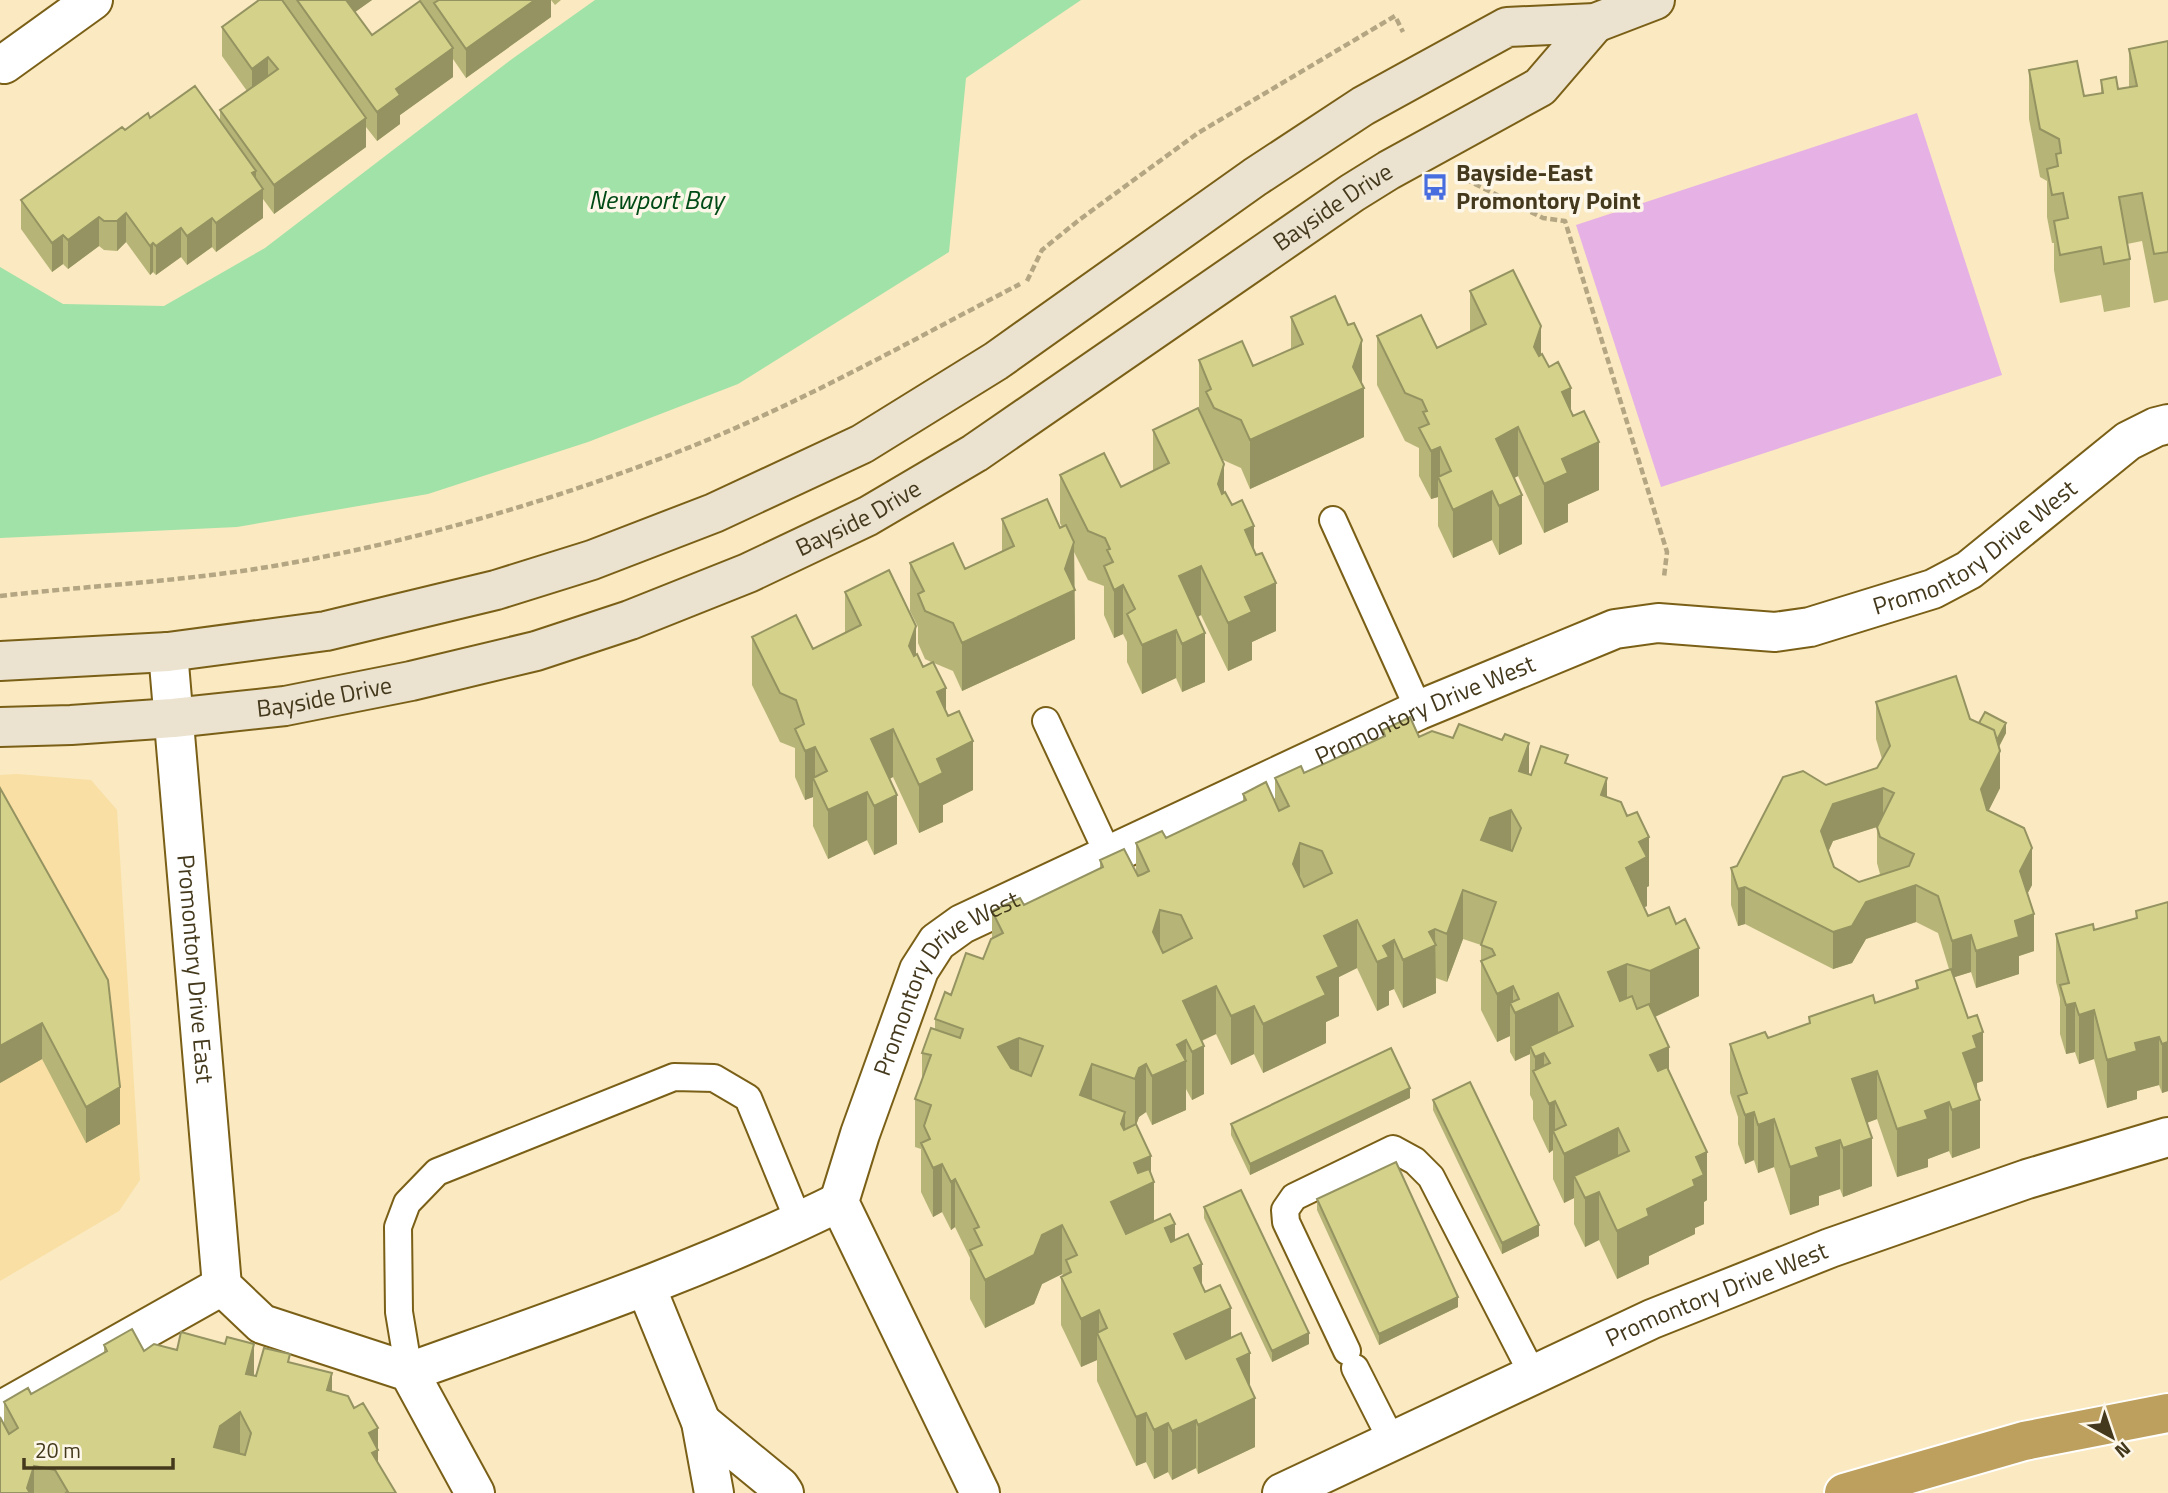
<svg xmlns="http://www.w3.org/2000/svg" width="2168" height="1493" font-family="'Titillium Web',sans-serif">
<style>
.built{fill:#f9dfa3}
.green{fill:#e6b1e5}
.water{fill:#a0e2a7}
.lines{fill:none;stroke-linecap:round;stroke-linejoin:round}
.lane-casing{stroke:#7a5f17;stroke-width:30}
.street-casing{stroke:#7a5f17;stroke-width:42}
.secondary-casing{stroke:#7a5f17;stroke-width:42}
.highway-casing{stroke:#fff;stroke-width:42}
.path{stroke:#b4a682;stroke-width:4.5;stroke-dasharray:7 3.5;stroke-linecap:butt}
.lane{stroke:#fff;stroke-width:26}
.street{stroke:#fff;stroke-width:38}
.secondary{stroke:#ebe2cf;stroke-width:38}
.highway{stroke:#bda05e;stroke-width:38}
.wall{fill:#b6b577;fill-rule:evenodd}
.shaded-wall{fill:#949361}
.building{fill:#d4d28a;stroke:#949361;stroke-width:2;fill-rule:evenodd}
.labels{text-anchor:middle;stroke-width:7;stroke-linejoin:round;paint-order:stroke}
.poi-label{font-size:24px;font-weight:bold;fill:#44391c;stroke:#fdf7ea;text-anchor:start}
.street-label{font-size:24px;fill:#44391c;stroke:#fdf7ea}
.water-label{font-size:26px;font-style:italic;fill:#004a15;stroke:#fdf7ea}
</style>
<rect width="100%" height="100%" fill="#fae9c1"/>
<!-- built -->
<path class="built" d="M17 774 91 780 117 810 140 1180 119 1211 0 1281V775Z"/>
<!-- green -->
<path class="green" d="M1917 113 2002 375 1661 487 1576 225Z"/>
<!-- water -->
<path class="water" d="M595 0H1081L966 78 949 252 738 384 588 442 428 494 237 527 0 538V267L63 304 164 306 265 248 512 59Z"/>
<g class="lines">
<defs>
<path id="lane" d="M1333 520 1419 710
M1046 721 1108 854
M1347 1351 1286 1222 1285 1210 1294 1197 1393 1149 1415 1161 1431 1177 1533 1375
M1355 1368 1392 1441
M409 1372 399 1312 398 1227 407 1203 437 1172 674 1077 714 1078 748 1098 799 1222"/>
<g id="street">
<path d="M4 64 93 0"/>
<path id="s1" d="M168 652 222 1286 262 1324 409 1372 475 1493"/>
<path d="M646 1287 701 1422 714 1493"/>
<path d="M409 1372C554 1320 700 1271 839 1202"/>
<path d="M0 1411 222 1286"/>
<path d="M701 1422 780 1487 784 1493"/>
<path id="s2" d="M980 1493 839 1202 860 1134 919 970 937 942 962 924 1419 710 1615 629 1658 623 1775 632 1810 627 1933 589 1969 570 2128 441 2156 427 2168 424"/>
<path id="s3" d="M1282 1493 1652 1319 1830 1248 2027 1179 2168 1137"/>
</g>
<g id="secondary">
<path d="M0 661 168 652 326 631 496 590 592 560 714 513 862 444 996 361 1255 177 1363 106 1423 73 1507 27 1595 23 1655 0"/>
<path id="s4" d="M0 727 71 725 173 718 285 706 411 681 536 651 630 620 748 573 868 516 975 453 1352 193 1389 170 1540 87 1595 23"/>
</g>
<path id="highway" d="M1844 1493 2024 1441 2168 1413"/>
</defs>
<!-- lane casing -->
<use href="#lane" class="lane-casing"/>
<!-- street casing -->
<use href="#street" class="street-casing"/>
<!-- secondary casing -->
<use href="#secondary" class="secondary-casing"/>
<!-- highway casing -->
<use href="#highway" class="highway-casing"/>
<!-- path -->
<path class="path" d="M1465 179 1543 218 1565 221 1667 552 1664 577
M1027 281 1042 250 1079 220 1198 133 1395 16 1403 32
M0 596C95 585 191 581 285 564 416 541 551 501 675 453 794 407 907 343 1020 284"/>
<!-- lane -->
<use href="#lane" class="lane"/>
<!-- street -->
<use href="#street" class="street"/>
<!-- secondary -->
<use href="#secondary" class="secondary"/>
<!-- highway -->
<use href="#highway" class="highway"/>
</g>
<!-- wall -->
<path class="wall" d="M259 0H372L355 12 372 35 420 1 419 0H561L555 5 551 0V17L466 78 453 59V77L400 115V124L377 141 366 127V147L274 214 263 199V218L216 252 212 247 187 265 181 257 156 275 153 272 150 275 126 242 117 251 104 250 99 246 68 269 63 264 52 272 21 229V200L125 130 150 118 220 122V110L247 91 222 56V27Z
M2168 41V300L2154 303 2142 241 2127 244 2130 259V307L2104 312 2101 295 2060 303 2054 270V243H2052L2047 217V181L2040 177 2029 119V70L2084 96 2101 93V80L2118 89 2129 87V49Z
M1470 291 1541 355 1571 411 1599 490 1568 504V522L1544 533 1518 476 1514 478 1522 544 1499 555 1492 540 1453 558 1438 526V497L1431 499 1419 476V448L1405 441 1377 385V336L1437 348 1470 332Z
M1291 317 1362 385 1364 437 1250 489 1241 468 1223 460 1224 493 1254 549 1276 631 1252 642V660L1228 671 1201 615 1198 617 1205 682 1182 692 1176 678 1142 694 1127 662V642L1123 634 1114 638 1104 615V586L1088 580 1074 552 1075 639 962 691 953 671 934 663 946 712 973 790 943 805V822L919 833 893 777 890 779 897 844 874 855 867 840 828 859 813 826V797L805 800 795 777V748L780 742 752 685V637L813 649 845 633V592L916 655 923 667 933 663 925 659 918 643V627L910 611V563L965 569 1002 551V519L1060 528 1062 527 1060 523V475L1121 487 1153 471V430L1206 425 1199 408V360L1253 366 1291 349Z
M1876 702 1970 719 2006 733 1999 747 2000 788 1988 811 2032 885 2027 894 2034 951 2019 956V974L1976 988 1971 972 1954 977 1983 1081 1977 1083 1980 1148 1952 1158 1949 1151 1928 1159V1167L1897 1177 1877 1119 1867 1123 1872 1186 1843 1197 1840 1189 1819 1196V1205L1790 1215 1774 1167 1758 1173 1754 1160 1745 1164 1738 1144V1117L1730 1093V1044L1768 1038 1809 1024V1017L1875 1003 1916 988V981L1949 969 1938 933 1916 922 1866 939 1852 963 1833 969 1745 924 1738 926 1731 905V868L1737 866 1826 785 1877 768 1882 759 1876 739ZM1877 827V863L1880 874H1881L1859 882 1834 867 1828 852 1833 841Z
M1383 730 1419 737 1531 775 1568 764 1607 797 1649 886 1647 887V906L1644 907 1648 916 1699 996 1655 1017 1669 1071 1707 1200 1704 1202V1224L1695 1228V1234L1649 1256V1264L1617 1279 1599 1240 1585 1247 1574 1224V1198L1564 1203 1553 1179V1150L1549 1153 1533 1119V1101L1530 1095V1054L1515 1061 1510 1052V1036L1497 1042 1481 1010V945L1463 939 1447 982 1436 978V993L1403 1008 1394 989 1389 991V1005L1377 1011 1357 968 1339 977V1016L1326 1022V1043L1263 1073 1254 1054 1231 1065 1216 1034 1202 1041 1204 1094 1192 1100 1186 1089V1110L1152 1125 1146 1112 1139 1117 1136 1125 1151 1174 1154 1221 1175 1240 1202 1286 1231 1338 1250 1389 1255 1447 1198 1474 1196 1468 1172 1480 1168 1472 1154 1479 1146 1462 1136 1466 1097 1381V1360L1081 1367 1061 1325V1277L1064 1276 1062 1274 1042 1284 1034 1304 985 1328 970 1299V1258L955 1227 951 1230 942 1212 933 1217 921 1192V1149L915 1147V1099L922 1079V1053L935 1029V1019L951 995 983 959 992 938V911L1024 905 1100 869V860L1136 874V843L1166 838 1243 801V794L1275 803V778L1304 773 1383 737Z
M0 788 120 1124 86 1143 42 1059 0 1083Z
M2168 902V1091L2162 1093 2159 1085 2137 1091V1099L2107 1108 2094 1059 2079 1064 2075 1052 2066 1054 2060 1034V998L2056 982V934L2094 930 2136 918V911Z
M1410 1098 1250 1175 1231 1135V1124Z
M1433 1100 1539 1236 1502 1254 1433 1110Z
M1317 1199 1458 1307 1379 1345 1317 1210Z
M1204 1207 1309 1344 1272 1362 1204 1218Z
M104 1345 144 1351 256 1376 290 1362 354 1408 378 1428V1464L396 1493H0L4 1424V1402L31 1394 104 1353Z"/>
<!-- shaded-wall -->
<path class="shaded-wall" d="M341 0H372L341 22Z
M535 0H551V17L466 78V49Z
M453 48V77L400 115V124L377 141V112L396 89Z
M268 57V86L252 98V69Z
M366 118V147L274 214V185Z
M256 171V194L263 189V218L216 252V223L252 173Z
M126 213V242L117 251V221Z
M99 217V246L68 269V240Z
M212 218V247L187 265V236Z
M181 228V257L156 275V246Z
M63 235V264L52 272V243Z
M153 243V272L150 275V246Z
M1541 326V375L1534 347Z
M1362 340V389L1364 388V437L1250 489V440L1353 367Z
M1571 388V436L1562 392Z
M1518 427V476L1496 487V439Z
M1599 442V490L1568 504V522L1544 533V484L1562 459Z
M1440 447V483L1438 477V497L1431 499V451Z
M1224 464V512L1218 484Z
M1492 491V540L1453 558V510Z
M1522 495V544L1499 555V506Z
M1254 526V574L1245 530Z
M1074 542 1075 639 962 691V643Z
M1201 566V615L1179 625V576Z
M1276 583V631L1252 642V660L1228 671V623L1245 597Z
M1123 585V634L1114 638V590Z
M916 626V675L909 646Z
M1176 630V678L1142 694V645Z
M1205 633V682L1182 692V644Z
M946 688V736L937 692Z
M2006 723V733L1996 752V742Z
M893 729V777L871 787V739Z
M973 741V790L943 805V822L919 833V785L937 759Z
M1529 743V791L1519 771Z
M815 747V783L813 778V797L805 800V751Z
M2000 751V788L1981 826V789Z
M1607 778V827L1601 795Z
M1883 788V825L1833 841 1821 868V831L1833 804Z
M867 792V840L828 859V810Z
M897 795V844L874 855V806Z
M1511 810V858L1481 840 1490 818Z
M1649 837V886L1647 887V906L1626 916V868L1639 842Z
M1300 843V891L1293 864Z
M2032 848V885L2020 908V871Z
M1916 885V922L1866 939 1852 963 1833 969V932L1866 902Z
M1745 887V924L1738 926V889Z
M1463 890V939L1447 982V934Z
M1160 910V959L1153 932Z
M2034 914V951L2019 956V974L1976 988V951L2015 921Z
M1357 920V968L1339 977V1016L1326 1022V1043L1263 1073V1024L1317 977 1324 936Z
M1435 929 1436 993 1403 1008V960L1429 932Z
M1971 935V972L1952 978V941Z
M1394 940V989L1389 991V1005L1377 1011V962L1383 946Z
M1699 948V996L1650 1019V971Z
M1627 964V1012L1608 1021V972Z
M1216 986V1034L1189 1046 1186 1040V1110L1152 1125V1076L1177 1045 1183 1001Z
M1513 986V1009L1510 1003V1036L1497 1042V994Z
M1558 993V1041L1530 1046V1054L1515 1061V1013Z
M2075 1003V1052L2066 1054V1005Z
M1254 1006V1054L1231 1065V1016Z
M2094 1010V1059L2079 1064V1015Z
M42 1023V1059L0 1083V1046Z
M1983 1032V1081L1977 1083V1096L1963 1053 1973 1036Z
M2159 1037V1085L2137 1091V1099L2107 1108V1060L2135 1043Z
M1019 1038V1086L998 1047Z
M2168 1042V1091L2162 1093V1044Z
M1204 1046V1094L1192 1100V1052Z
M1669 1047V1095L1650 1055Z
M1544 1053V1095L1535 1075V1057Z
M1092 1064V1113L1080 1095Z
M1146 1064V1112L1139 1117 1135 1128V1079L1139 1068Z
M1877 1071V1119L1852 1128V1079Z
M120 1087V1124L86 1143V1107Z
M1410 1088V1098L1250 1175V1164Z
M1980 1100V1148L1952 1158V1110Z
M1555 1101V1135L1553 1131V1150L1549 1153V1104Z
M1949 1102V1151L1928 1159V1167L1897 1177V1129L1925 1111Z
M1125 1112V1161L1121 1124Z
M1754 1112V1160L1745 1164V1115Z
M1774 1119V1167L1758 1173V1125Z
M1618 1128V1177L1574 1176V1198L1564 1203V1154Z
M1872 1138V1186L1843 1197V1148Z
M1840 1140V1189L1819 1196V1205L1790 1215V1167L1816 1148Z
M1707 1152V1200L1704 1202V1224L1695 1228V1234L1649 1256V1264L1617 1279V1231L1647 1209 1693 1180 1696 1157Z
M1151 1156V1183L1154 1182V1230L1111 1250V1202L1134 1163Z
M942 1164V1212L933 1217V1168Z
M955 1179V1227L951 1230V1182Z
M1599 1192V1240L1585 1247V1198Z
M1175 1224V1272L1165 1228Z
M1062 1225V1274L1042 1284 1034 1304 985 1328V1280L1042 1235Z
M1539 1225V1236L1502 1254V1243Z
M1202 1264V1312L1194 1268Z
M1458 1297V1307L1379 1345V1334Z
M1231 1308V1357L1174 1382V1334Z
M1099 1310V1339L1097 1333V1360L1081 1367V1319Z
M1309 1333V1344L1272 1362V1351Z
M254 1344V1393L246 1374Z
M1250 1353V1400L1255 1398V1447L1198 1474V1425L1237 1359Z
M332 1373V1422L327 1390Z
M240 1412V1460L214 1447 220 1426Z
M1146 1413V1462L1136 1466V1417Z
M1196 1420V1468L1172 1480V1431Z
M1168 1423V1472L1154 1479V1430Z
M378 1428V1493L369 1433Z
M34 1466V1493H27V1488Z"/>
<!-- building -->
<path class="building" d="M259 0H282L366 118 274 185 220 110 278 69 268 57 252 69 222 27Z
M297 0H346L372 35 420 1 453 48 396 89 400 95 377 112Z
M439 0H535L466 49 434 3Z
M2168 41V252L2154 254 2142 193 2119 197 2130 259 2104 264 2101 247 2060 255 2054 221 2068 218 2063 193 2052 195 2047 169 2058 166 2056 154 2061 153 2059 139 2040 129 2029 70 2077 61 2084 96 2103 93 2101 80 2116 77 2118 89 2137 86 2129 49Z
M195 86 256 171 252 173 263 189 216 223 212 218 187 236 181 228 156 246 153 243 150 246 126 213 117 221H104L99 217 68 240 63 235 52 243 21 200 122 127 125 130 148 113 150 118Z
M1513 270 1541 326 1534 347 1539 356 1542 354 1549 367 1558 362 1571 388 1562 392 1573 416 1584 411 1599 442 1562 459 1568 473 1544 484 1518 427 1496 439 1522 495 1499 506 1492 491 1453 510 1438 477 1451 471 1440 447 1431 451 1419 428 1429 424 1423 412 1427 411 1422 400 1405 393 1377 336 1421 315 1437 348 1486 324 1470 291Z
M1335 296 1348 325 1354 323 1362 340 1353 367 1364 388 1250 440 1241 420 1214 408 1206 392 1211 389 1199 360 1242 341 1253 366 1303 344 1291 317Z
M1198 408 1224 464 1218 484 1222 494 1225 492 1232 505 1242 500 1254 526 1245 530 1256 555 1262 553 1276 583 1245 597 1252 612 1228 623 1201 566 1179 576 1205 633 1182 644 1176 630 1142 645 1127 614 1135 609 1123 585 1114 590 1104 566 1113 562 1107 550 1110 549 1105 538 1088 531 1060 475 1104 453 1121 487 1169 463 1153 430Z
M1047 499 1060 528 1066 525 1074 542 1065 569 1075 590 962 643 953 623 925 611 918 594 924 591 910 563 953 543 965 569 1014 546 1002 519Z
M889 570 916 626 909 646 914 656 917 654 923 667 933 662 946 688 937 692 948 716 959 711 973 741 937 759 943 773 919 785 893 729 871 739 897 795 874 806 867 792 828 810 813 778 827 771 815 747 805 751 795 729 804 724 796 700 780 693 752 637 796 615 813 649 861 625 845 592Z
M1956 676 1970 719 1994 730 2000 751 1981 789 1987 810 2024 828 2032 848 2020 871 2034 914 2015 921 2019 937 1976 951 1971 935 1952 941 1938 896 1916 885 1866 902 1852 926 1833 932 1745 887 1738 889 1731 868 1737 866 1783 777 1803 771 1826 785 1877 768 1890 746 1876 702ZM1883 788 1894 793 1877 827 1880 837 1914 854 1909 866 1859 882 1834 867 1821 831 1833 804Z
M1985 712 2006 723 1997 740 1994 730 1979 723Z
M1410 717 1419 737 1432 731 1453 738 1459 724 1502 740 1505 734 1529 743 1519 771 1531 775 1541 746 1568 755 1565 763 1607 778 1601 795 1621 802 1627 816 1637 812 1649 837 1639 842 1647 857 1626 868 1648 916 1669 907 1676 924 1685 919 1699 948 1650 971 1627 964 1608 972 1620 1001 1632 996 1637 1009 1649 1004 1669 1047 1650 1055 1658 1071 1667 1067 1707 1152 1696 1157 1704 1175 1693 1180 1695 1186 1647 1209 1649 1216 1617 1231 1599 1192 1585 1198 1574 1176 1629 1151 1618 1128 1564 1154 1553 1131 1566 1125 1555 1101 1549 1104 1533 1071 1550 1063 1544 1053 1535 1057 1530 1046 1573 1026 1558 993 1515 1013 1510 1003 1519 999 1513 986 1497 994 1481 961 1495 955 1492 949 1481 945 1496 902 1463 890 1447 934 1435 929 1429 932 1436 945 1403 960 1394 940 1383 946 1389 957 1377 962 1357 920 1324 936 1339 967 1317 977 1326 995 1263 1024 1254 1006 1231 1016 1216 986 1183 1001 1204 1046 1192 1052 1186 1040 1177 1045 1186 1061 1152 1076 1146 1064 1139 1068 1135 1079 1092 1064 1080 1095 1125 1112 1121 1124 1124 1130 1136 1124 1151 1156 1134 1163 1138 1173 1149 1169 1154 1182 1111 1202 1126 1234 1170 1214 1175 1224 1165 1228 1171 1242 1188 1234 1202 1264 1194 1268 1205 1292 1220 1285 1231 1308 1174 1334 1186 1359 1241 1333 1250 1353 1237 1359 1255 1398 1198 1425 1196 1420 1172 1431 1168 1423 1154 1430 1146 1413 1136 1417 1097 1333 1107 1328 1099 1310 1081 1319 1061 1277 1071 1272 1066 1260 1077 1255 1062 1225 1042 1235 1034 1255 985 1280 970 1250 982 1245 974 1229 979 1227 955 1179 951 1182 942 1164 933 1168 921 1143 930 1139 924 1126 931 1105 915 1099 931 1055 922 1053 931 1028 960 1038 963 1029 935 1019 945 992 951 995 966 953 983 959 991 939 1003 933 992 911 1020 898 1024 905 1103 867 1100 860 1124 849 1138 876 1143 874 1149 871 1136 843 1162 831 1166 838 1246 800 1243 794 1266 782 1279 811 1289 806 1275 778 1301 766 1304 773 1385 736 1383 730ZM1511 810 1521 828 1512 851 1481 840 1490 818ZM1300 843 1322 851 1332 873 1304 887 1293 864ZM1160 910 1181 915 1192 938 1163 953 1153 932ZM1019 1038 1043 1046 1031 1076 1011 1068 998 1047Z
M0 788 108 980 120 1087 86 1107 42 1023 0 1046Z
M2168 902V1042L2162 1044 2159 1037 2135 1043 2137 1051 2107 1060 2094 1010 2079 1015 2075 1003 2066 1005 2060 985 2069 983 2056 934 2093 924 2094 930 2137 918 2136 911Z
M1951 969 1968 1018 1977 1015 1983 1032 1973 1036 1977 1048 1963 1053 1980 1100 1952 1110 1949 1102 1925 1111 1928 1119 1897 1129 1877 1071 1852 1079 1872 1138 1843 1148 1840 1140 1816 1148 1819 1157 1790 1167 1774 1119 1758 1125 1754 1112 1745 1115 1738 1096 1747 1093 1730 1044 1765 1032 1768 1038 1810 1023 1809 1017 1873 995 1875 1003 1918 988 1916 981Z
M1391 1048 1410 1088 1250 1164 1231 1124Z
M1470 1082 1539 1225 1502 1243 1433 1100Z
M1396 1162 1458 1297 1379 1334 1317 1199Z
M1241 1190 1309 1333 1272 1351 1204 1207Z
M132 1329 144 1351 154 1344 177 1350 181 1332 225 1344 227 1337 254 1344 246 1374 256 1376 264 1348 290 1354 288 1362 332 1373 327 1390 348 1396 354 1408 363 1403 378 1428 369 1433 378 1450 372 1453 396 1493H65L68 1492 55 1470 34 1466 27 1488 30 1493H0V1417L9 1434 18 1428 4 1402 28 1388 31 1394 107 1351 104 1345ZM240 1412 251 1433 245 1455 214 1447 220 1426Z"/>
<!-- icons -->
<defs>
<symbol id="bus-bare" viewBox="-9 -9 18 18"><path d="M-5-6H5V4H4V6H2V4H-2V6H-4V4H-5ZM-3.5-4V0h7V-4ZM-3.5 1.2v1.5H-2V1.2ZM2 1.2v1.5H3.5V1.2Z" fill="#486ddf" stroke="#fdf7ea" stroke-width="2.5" paint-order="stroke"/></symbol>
</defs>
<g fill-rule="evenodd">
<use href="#bus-bare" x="1416" y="168" width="38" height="38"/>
</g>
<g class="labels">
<!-- poi labels -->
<g class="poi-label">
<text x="1456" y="181">Bayside-East<tspan x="1456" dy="28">Promontory Point</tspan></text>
</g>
<!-- street labels -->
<g class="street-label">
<text dy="8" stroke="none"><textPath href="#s4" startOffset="1460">Bayside Drive</textPath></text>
<text dy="8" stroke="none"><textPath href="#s4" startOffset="892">Bayside Drive</textPath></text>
<text dy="8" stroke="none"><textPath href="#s2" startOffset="1731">Promontory Drive West</textPath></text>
<text dy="8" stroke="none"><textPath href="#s4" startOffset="326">Bayside Drive</textPath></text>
<text dy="8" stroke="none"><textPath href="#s2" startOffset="1143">Promontory Drive West</textPath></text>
<text dy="8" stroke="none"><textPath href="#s1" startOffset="318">Promontory Drive East</textPath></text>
<text dy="8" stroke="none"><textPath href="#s2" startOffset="576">Promontory Drive West</textPath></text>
<text dy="8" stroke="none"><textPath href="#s3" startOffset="478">Promontory Drive West</textPath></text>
</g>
<!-- water labels -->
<g class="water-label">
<text x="656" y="209">Newport Bay</text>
</g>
</g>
<!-- north arrow -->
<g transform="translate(2112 1437) rotate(140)" stroke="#fdf7ea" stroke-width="5" paint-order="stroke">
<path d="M0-5L12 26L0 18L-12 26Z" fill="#44391c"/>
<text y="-10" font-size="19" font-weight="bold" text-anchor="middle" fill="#44391c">N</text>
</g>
<!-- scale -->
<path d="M24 1458v10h149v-10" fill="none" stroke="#44391c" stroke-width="3.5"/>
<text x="35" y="1458" font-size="21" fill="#44391c" stroke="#fdf7ea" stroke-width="5" paint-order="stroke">20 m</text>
</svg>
